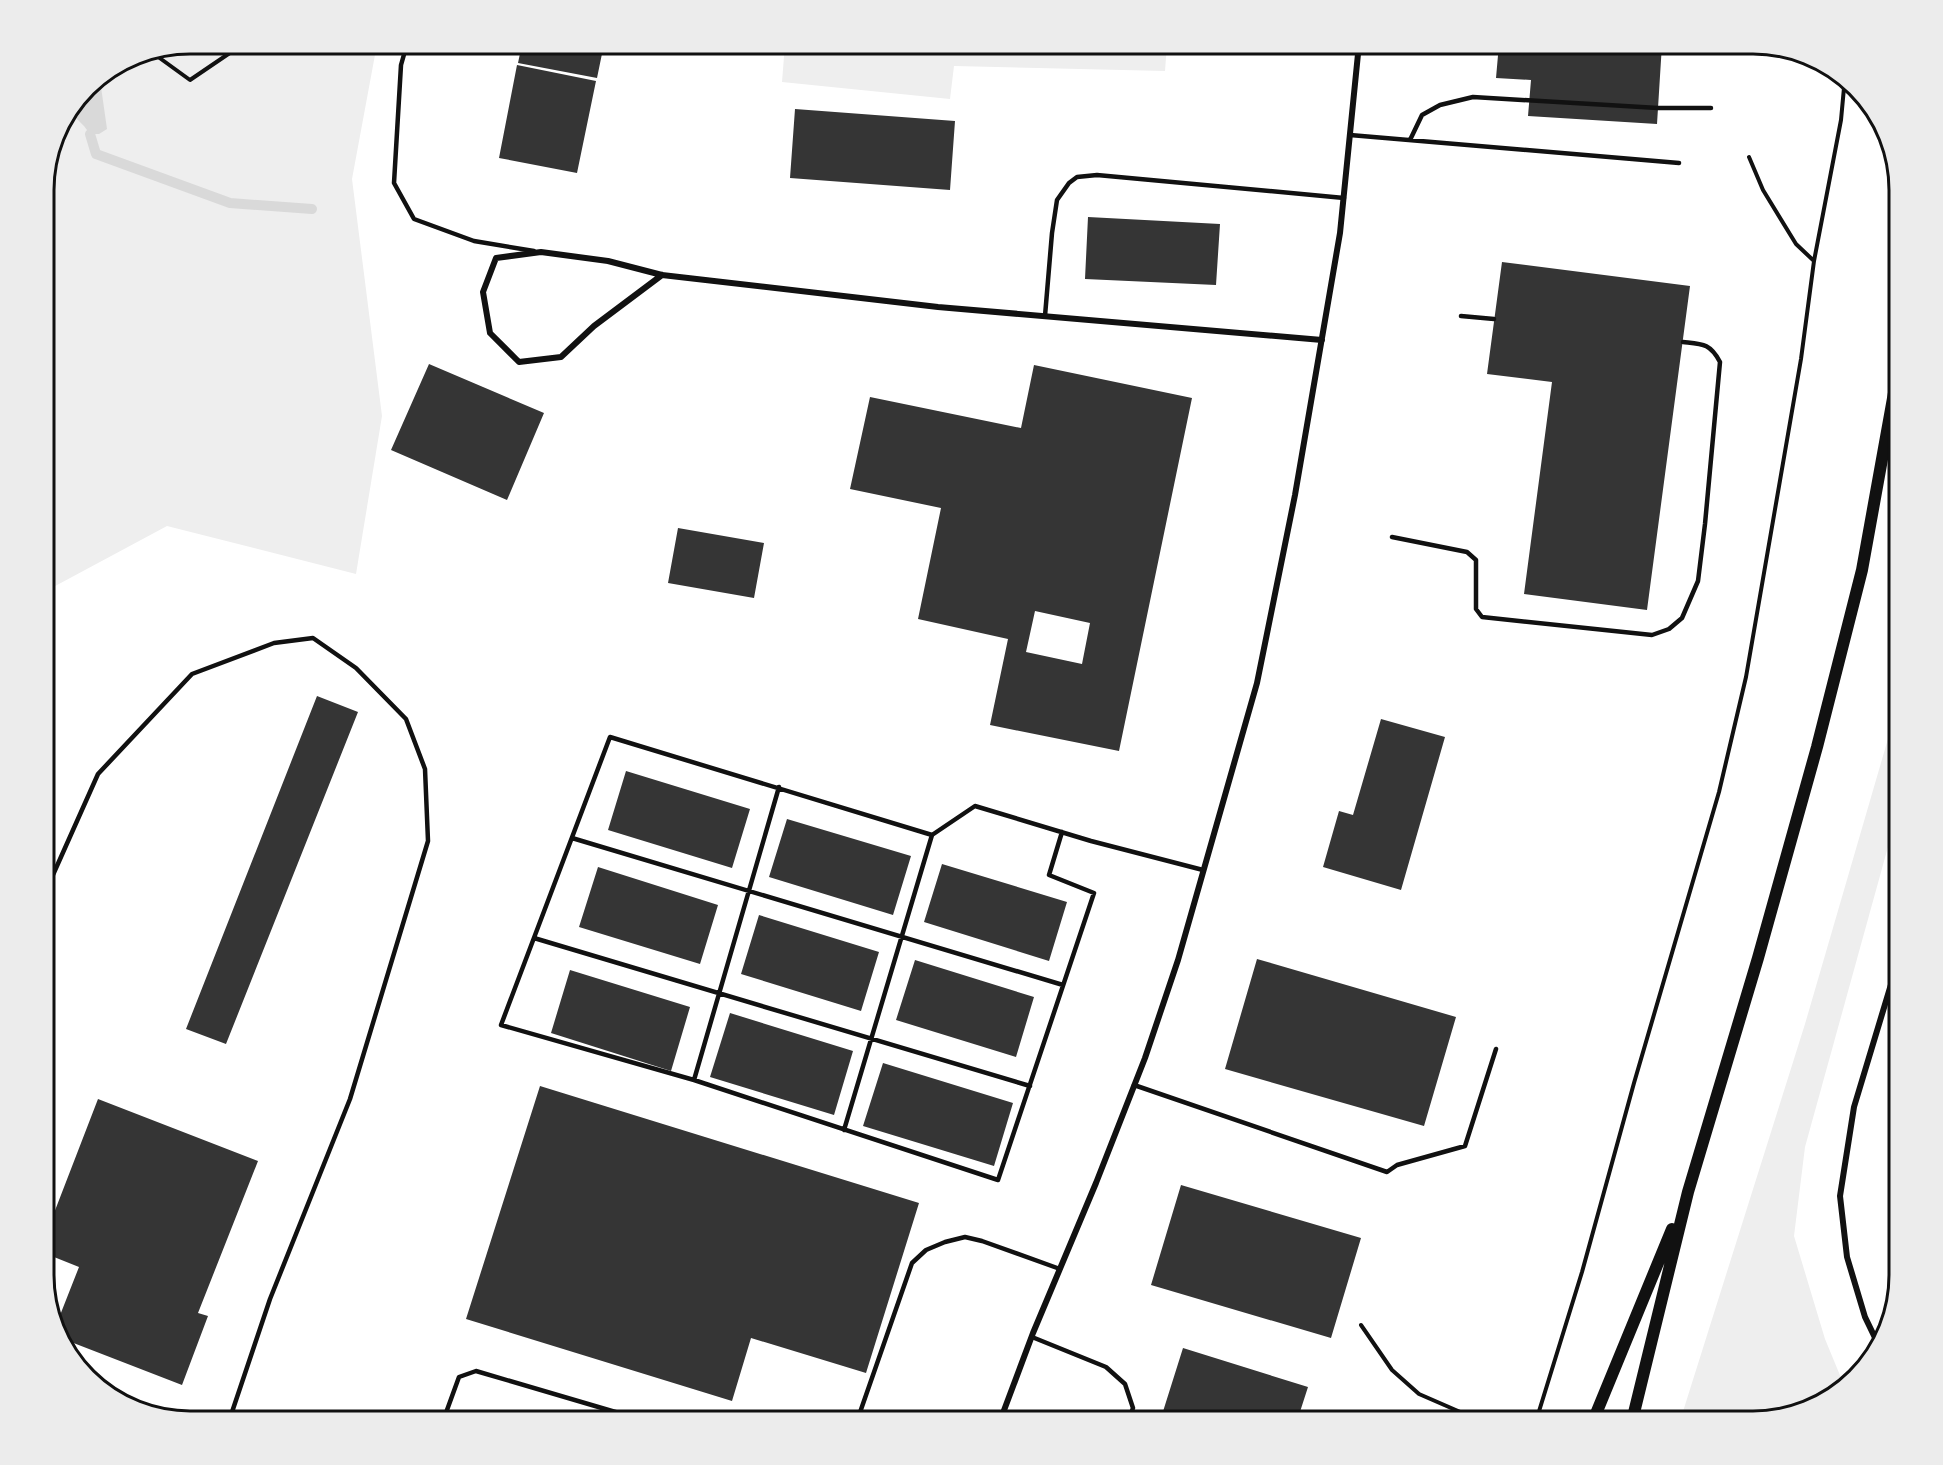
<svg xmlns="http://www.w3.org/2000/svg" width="1943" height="1465" font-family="Mulish,sans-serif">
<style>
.green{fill:#eee}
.water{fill:#d9d9d9}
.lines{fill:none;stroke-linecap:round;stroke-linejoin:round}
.stream{stroke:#d9d9d9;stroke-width:10}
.building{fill:#353535;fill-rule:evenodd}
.path{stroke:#111;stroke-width:4}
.service{stroke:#111;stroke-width:4.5}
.minor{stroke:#111;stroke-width:6}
.secondary{stroke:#111;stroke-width:12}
.rim{fill:none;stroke:#111;stroke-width:3}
</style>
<rect width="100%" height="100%" fill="#fff"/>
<!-- green -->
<path class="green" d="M190 44H377L352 179 382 416 356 574 167 526 44 592V180L59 125 93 80 134 55Z
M785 44H1167L1165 71 954 66 950 99 782 82Z
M1899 701V807L1805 1147 1794 1236 1825 1339 1844 1385 1818 1407 1753 1421H1680L1805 1024Z"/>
<!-- water -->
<path class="water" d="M116 66 117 70 101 87 107 129 99 134H90L84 126 74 116 61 121 93 80Z"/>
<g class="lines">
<!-- stream -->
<path class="stream" d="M90 134 96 154 230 203 312 209"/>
</g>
<!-- building -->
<path class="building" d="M522 44H604L597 78 518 63Z
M1199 44H1297L1296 54 1199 50Z
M1499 44H1662L1657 124 1528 116 1531 80 1496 78Z
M517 65 596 81 577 173 499 158Z
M795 109 955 121 950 190 790 178Z
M1088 217 1220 224 1216 285 1085 279Z
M1502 262 1690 286 1647 610 1524 594 1552 382 1487 374Z
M429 364 544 413 507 500 391 450Z
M1034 365 1192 398 1119 751 990 725 1008 639 918 619 941 508 850 489 870 397 1021 428ZM1035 611 1090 623 1082 664 1026 652Z
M678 528 764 543 754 598 668 583Z
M317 696 358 712 226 1044 186 1029Z
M1381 719 1445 737 1401 890 1323 867 1339 811 1353 815Z
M626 771 750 809 732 868 608 830Z
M787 819 911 856 893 915 769 877Z
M942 864 1067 902 1049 961 924 922Z
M598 867 718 905 700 964 579 927Z
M759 915 879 952 861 1011 741 974Z
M1257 959 1456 1017 1424 1126 1225 1069Z
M915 960 1034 997 1016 1057 896 1020Z
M570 970 690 1007 671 1071 551 1033Z
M730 1013 853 1051 834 1115 710 1077Z
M883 1063 1013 1103 994 1166 863 1126Z
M540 1086 919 1203 866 1373 751 1338 732 1401 466 1319Z
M98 1099 258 1161 198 1313 208 1316 182 1385 58 1337 55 1328 79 1267 44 1253V1239Z
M1181 1185 1361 1238 1331 1338 1151 1285Z
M1183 1348 1308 1387 1298 1418 1309 1421H1160Z"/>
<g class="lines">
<!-- path -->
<path class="path" d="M150 51 190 80 243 44
M1749 157 1763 190 1796 244 1814 261
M1361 1325 1392 1370 1419 1394 1481 1421
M1536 1421 1582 1272 1634 1083 1719 792 1746 677 1801 359 1814 261 1841 120 1845 77"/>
<!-- service -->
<path class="service" d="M407 44 401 65 394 183 414 219 474 241 534 251
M1350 135 1679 163
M1410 140 1422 115 1440 105 1473 97 1658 108H1711
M1045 316 1052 233 1057 200 1069 183 1077 177 1097 175 1344 198
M1461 316 1494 319
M1392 537 1467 552 1476 560V609L1482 617 1652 635 1669 629 1682 618 1698 581 1705 524 1720 362C1710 343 1702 344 1683 342
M1062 832 1049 875 1094 893 998 1180 694 1080 501 1025 610 737 932 835 975 806 1091 841 1203 870
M572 838 1063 985
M44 895 98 774 192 674 274 643 313 638 356 668 406 719 425 769 428 841 350 1099 270 1299 229 1421
M534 938 1030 1086
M694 1080 779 787
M1134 1085 1387 1172 1397 1165 1465 1146 1496 1049
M844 1130 932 835
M1032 1337 1106 1367 1125 1384 1133 1408 1128 1421
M443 1421 459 1377 476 1371 646 1421
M612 1421 615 1412
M857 1421 912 1263 926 1250 945 1242 965 1237 982 1241 1060 1269"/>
<!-- minor -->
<path class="minor" d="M662 275 594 326 561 357 519 362 490 333 483 292 496 258 541 252 608 261 662 275 938 307 1322 340
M1879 1346 1865 1317 1847 1257 1840 1196 1854 1107 1899 958
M1000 1421 1033 1333 1096 1183 1145 1058 1178 960 1257 683 1295 495 1340 233 1359 44"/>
<!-- secondary -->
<path class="secondary" d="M1593 1421 1672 1229
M1632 1421 1688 1192 1758 958 1817 747 1862 570 1899 365"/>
</g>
<!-- crop -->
<path d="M0 0H1943V1465H0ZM190 54H1753A136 136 0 0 1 1889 190V1275A136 136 0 0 1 1753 1411H190A136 136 0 0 1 54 1275V190A136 136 0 0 1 190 54Z" fill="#ececec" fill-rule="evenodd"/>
<path class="rim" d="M190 54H1753A136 136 0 0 1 1889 190V1275A136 136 0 0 1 1753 1411H190A136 136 0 0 1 54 1275V190A136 136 0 0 1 190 54Z"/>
</svg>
